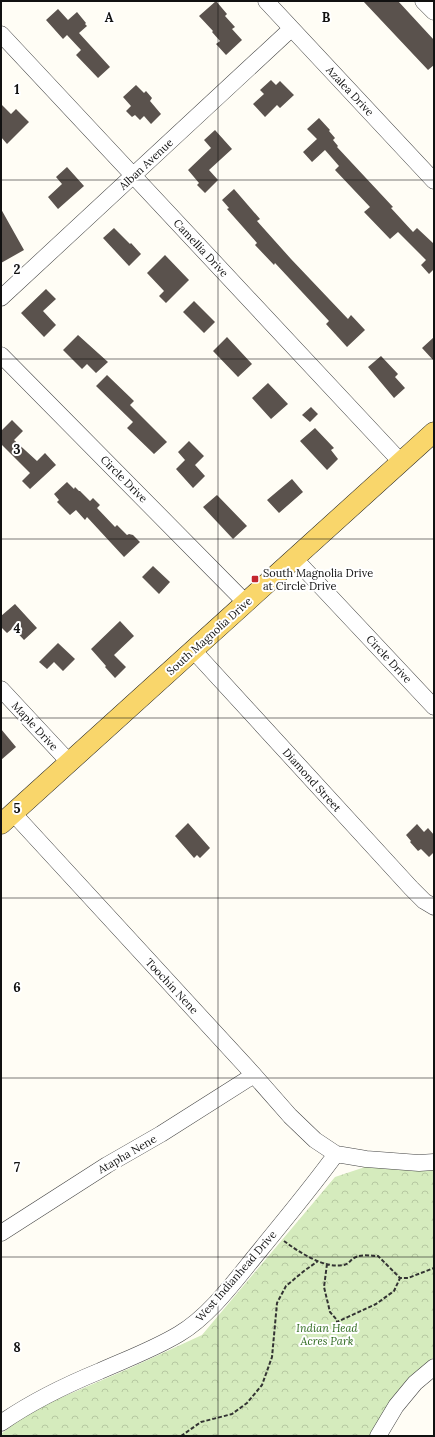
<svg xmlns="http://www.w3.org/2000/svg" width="435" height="1437" font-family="Lora,serif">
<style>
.park{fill:url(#park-crowns)}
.building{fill:#5a524d}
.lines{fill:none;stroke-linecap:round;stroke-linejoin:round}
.minor-casing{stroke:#444;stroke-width:17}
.major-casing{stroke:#222;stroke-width:21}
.path{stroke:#333;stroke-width:2;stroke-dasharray:4 2;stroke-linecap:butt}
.minor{stroke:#fff;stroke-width:16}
.major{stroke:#f9d66b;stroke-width:20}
.grid{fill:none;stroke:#111;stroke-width:1;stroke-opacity:0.55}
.poi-dot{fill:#c4262e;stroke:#fff;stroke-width:1.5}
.labels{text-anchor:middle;stroke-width:4;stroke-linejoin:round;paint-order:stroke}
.street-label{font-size:11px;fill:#111;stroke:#fff}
.poi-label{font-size:11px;fill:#111;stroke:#fff;text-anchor:start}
.park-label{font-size:11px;font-style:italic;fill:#2f6b1f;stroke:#fff}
.grid-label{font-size:13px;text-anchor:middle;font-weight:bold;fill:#111;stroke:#fff;stroke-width:4;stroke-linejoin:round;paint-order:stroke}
</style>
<defs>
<pattern id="park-crowns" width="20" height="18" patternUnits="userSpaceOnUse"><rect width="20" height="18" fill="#d5ebbd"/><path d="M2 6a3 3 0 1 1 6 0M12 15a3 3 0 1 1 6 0" fill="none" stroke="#b6c8a1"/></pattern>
</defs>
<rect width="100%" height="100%" fill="#fffdf5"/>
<!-- park -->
<path class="park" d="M368 1166H434V1357L411 1378 373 1436H1V1434L32 1410 128 1369 202 1335 335 1177Z"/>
<!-- building -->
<path class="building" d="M216 1 227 14 225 16 235 27 232 29 242 40 226 55 216 44 220 41 212 32 213 31 199 16Z
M363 1H398L434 40V65L428 70Z
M58 9 68 20 77 12 86 23 85 24 87 26 79 33 110 67 98 78 76 55 81 50 67 35 63 39 46 20Z
M271 80 276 85 280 81 294 95 280 108 277 105 265 117 253 104 264 94 260 90Z
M136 85 144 93 146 91 152 98 150 101 161 114 151 124 144 116 140 120 135 115 132 117 126 111 131 106 123 97Z
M1 104 11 114 16 109 29 122 7 144 1 137Z
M319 118 330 130 329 131 335 138 333 140 338 146 337 147 393 207 391 208 413 232 417 228 434 244V269L429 274 421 265 426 260 398 232 390 239 364 212 370 207 335 170 339 166 325 150 312 162 303 152 317 139 307 129Z
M215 130 232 149 209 170 218 180 205 193 197 185 199 183 188 170 211 148 204 140Z
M67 167 84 186 58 209 48 197 62 184 56 177Z
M234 189 260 219 257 221 291 259 348 319 351 315 365 330 347 347 326 324 329 321 275 263 274 265 255 245 257 243 227 209 229 208 222 200Z
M1 209 24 250 1 263Z
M114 228 130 244 131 243 141 254 129 266 103 238Z
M165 255 189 280 166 303 159 296 164 291 147 273Z
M46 289 56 299 43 311 56 325 44 337 21 313Z
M194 301 215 322 204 333 183 312Z
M78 335 108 362 96 373 87 364 82 369 63 350Z
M227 337 252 364 238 377 213 351Z
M434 337V361L422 348Z
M381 356 398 374 395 377 405 388 394 398 368 367Z
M107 375 134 401 130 405 167 442 154 454 127 428 133 422 96 386Z
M268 383 288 404 271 419 252 398Z
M311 407 318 414 310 422 302 415Z
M12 420 23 431 14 440 37 461 45 453 56 465 30 489 22 481 30 473 1 444V431Z
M315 428 334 448 331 450 338 459 327 470 300 441Z
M189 441 204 456 195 465 205 476 193 488 176 469 185 460 178 452Z
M292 479 303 492 279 513 267 500Z
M67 482 74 489 75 487 79 491H80L90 501 93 498 100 505 97 508 115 527 117 525 127 535 129 534 133 535 140 542 124 557 87 517 85 520 76 510 70 515 57 502 59 500 54 494Z
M217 495 247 526 233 539 203 507Z
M153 566 170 582 159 594 142 577Z
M15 604 37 628 24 640 13 628 7 633 1 627V616Z
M120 621 134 636 114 655 126 667 115 678 105 667 106 666 91 649Z
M58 643 75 659 63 671 54 662 47 669 39 662Z
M1 729 16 747 1 760Z
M188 823 210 848 200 858 197 855 194 858 175 836Z
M417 824 424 832 428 828 434 835V852L429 857 421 849 418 851 410 842 411 841 406 835Z"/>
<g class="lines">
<defs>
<path id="minor" d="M266 1 434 181
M423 1 434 12
M1 34 401 462
M1 298 291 29
M1 355 246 603
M295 559 434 707
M193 650 411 888 424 901 434 907
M1 689 69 762
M13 813 254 1075 290 1116 315 1140 336 1154 366 1159 419 1163 434 1162
M1 1233 107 1165 161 1134 254 1075
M1 1423C31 1402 66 1385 100 1371 127 1359 154 1349 179 1334 211 1315 237 1278 261 1249 286 1218 312 1187 336 1154
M378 1436 396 1406 415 1383 434 1367"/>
<path id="major" d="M1 824 434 432"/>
</defs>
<!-- minor casing -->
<use href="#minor" class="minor-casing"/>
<!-- major casing -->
<use href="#major" class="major-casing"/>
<!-- path -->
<path class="path" d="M284 1241C299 1252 324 1269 344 1265 349 1264 351 1259 356 1257 362 1254 372 1256 378 1256L400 1278H408L434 1268
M327 1264 324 1287 330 1312 337 1320V1322L376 1304 394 1291 400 1278
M181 1436 201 1422 232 1414 247 1403 262 1385 272 1357 277 1303 286 1286 304 1271 318 1261"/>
<!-- minor -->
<use href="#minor" class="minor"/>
<!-- major -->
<use href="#major" class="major"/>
</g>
<!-- grid -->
<path class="grid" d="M218 1V1436M1 180H434M1 359H434M1 539H434M1 718H434M1 898H434M1 1078H434M1 1257H434"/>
<!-- markers -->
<rect class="poi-dot" x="251" y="575" width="8" height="8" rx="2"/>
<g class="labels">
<!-- street labels -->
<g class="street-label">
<text transform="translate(350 91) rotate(47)" y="4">Azalea Drive</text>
<text transform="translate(146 164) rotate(-43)" y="4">Alban Avenue</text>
<text transform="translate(201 248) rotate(47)" y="4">Camellia Drive</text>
<text transform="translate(124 479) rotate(45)" y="4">Circle Drive</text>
<text transform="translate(209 636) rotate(-42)" y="4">South Magnolia Drive</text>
<text transform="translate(389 659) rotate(47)" y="4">Circle Drive</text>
<text transform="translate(35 726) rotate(47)" y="4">Maple Drive</text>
<text transform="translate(312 780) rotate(48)" y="4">Diamond Street</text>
<text transform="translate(172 986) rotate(47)" y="4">Toochin Nene</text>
<text transform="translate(127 1154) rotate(-30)" y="4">Atapha Nene</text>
<text transform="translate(236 1276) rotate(-49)" y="4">West Indianhead Drive</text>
</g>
<!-- poi labels -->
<g class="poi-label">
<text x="263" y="577">South Magnolia Drive<tspan x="263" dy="13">at Circle Drive</tspan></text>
</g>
<!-- park labels -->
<g class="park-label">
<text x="327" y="1332">Indian Head<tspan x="327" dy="13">Acres Park</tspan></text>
</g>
</g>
<g class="grid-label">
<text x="109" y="22">A</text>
<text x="326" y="22">B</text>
<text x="17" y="94">1</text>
<text x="17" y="274">2</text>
<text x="17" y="454">3</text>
<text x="17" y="633">4</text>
<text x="17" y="813">5</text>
<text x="17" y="992">6</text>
<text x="17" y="1172">7</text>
<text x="17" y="1352">8</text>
</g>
<!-- border -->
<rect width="435" height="1437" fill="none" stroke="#111111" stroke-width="4"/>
</svg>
